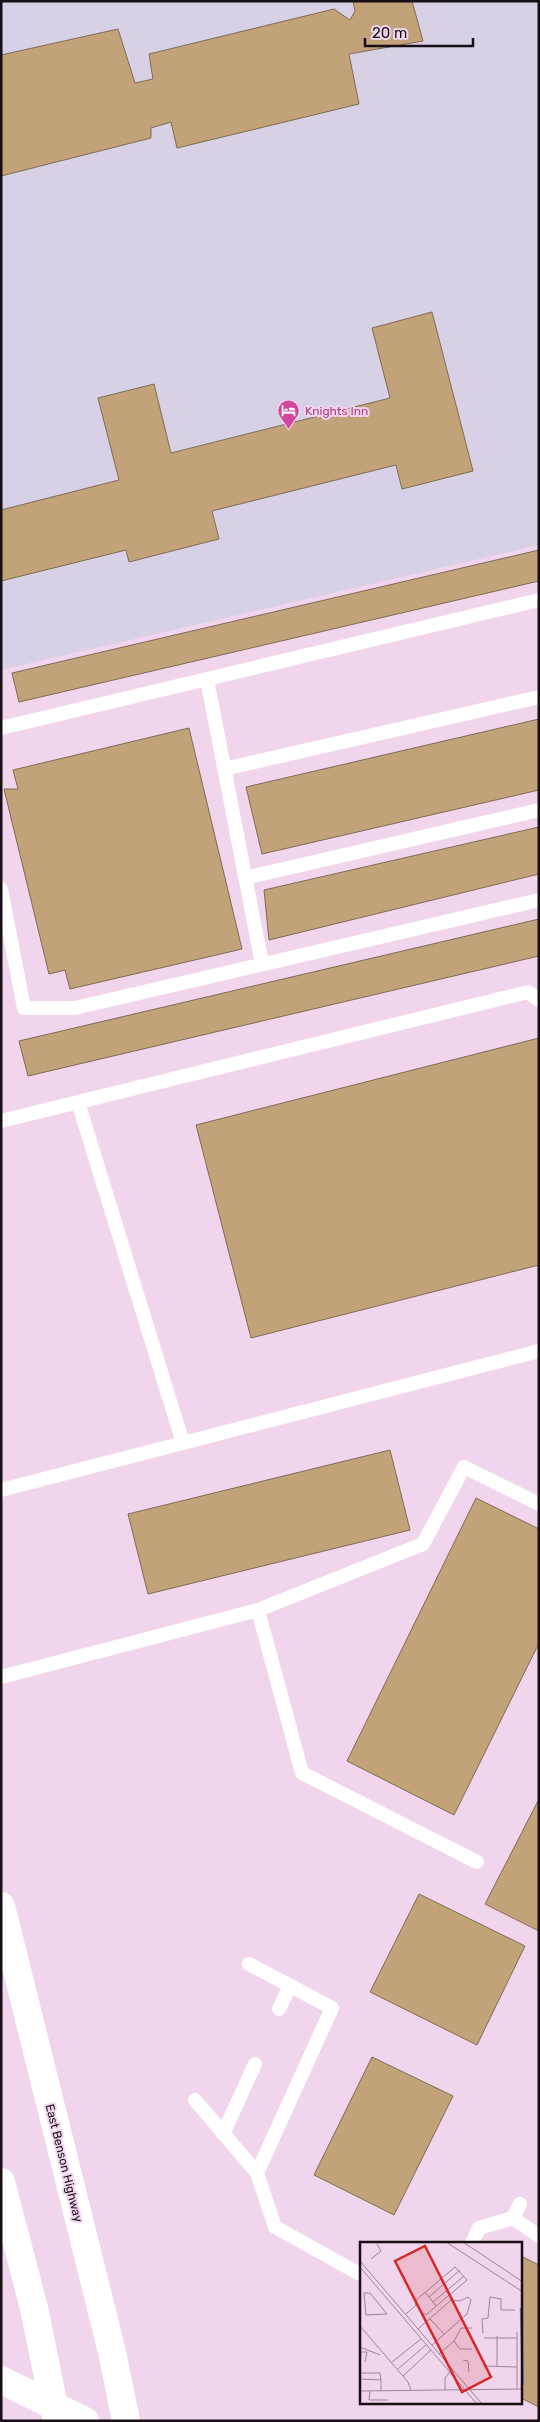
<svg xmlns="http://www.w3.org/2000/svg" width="540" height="2422" font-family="Rubik,sans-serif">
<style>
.commercial{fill:#d8d1e6}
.building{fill:#c2a379;stroke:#7e6b52}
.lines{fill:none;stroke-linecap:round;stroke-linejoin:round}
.service{stroke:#fff;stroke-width:14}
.secondary{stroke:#fff;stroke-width:28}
.primary{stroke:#fff;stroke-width:28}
.labels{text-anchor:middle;stroke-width:4;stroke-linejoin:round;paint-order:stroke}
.hotel-label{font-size:12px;fill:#b23c85;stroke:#f1d5ed;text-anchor:start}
.street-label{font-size:12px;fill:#170e16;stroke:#f1d5ed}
.inset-river{fill:none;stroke:#6e90b5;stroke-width:2.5}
.inset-road{fill:none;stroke:#9a8597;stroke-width:1}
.view{fill:#d62828;fill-opacity:0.15;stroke:#d62828;stroke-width:2.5}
.inset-edge{fill:none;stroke:#170e16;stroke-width:2.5}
</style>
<rect width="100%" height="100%" fill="#f1d5ed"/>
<!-- commercial -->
<path class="commercial" d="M1 1H539V545L1 670Z"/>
<!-- building -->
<path class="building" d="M353 1H412L423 41 349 54 359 104 177 148 171 122 151 128V138L1 176V55L118 29 135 83 153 79 149 54 334 9 350 20 355 11Z
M432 312 473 471 402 489 396 465 212 511 219 539 129 562 126 550 1 581V510L119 480 98 398 154 384 171 453 390 398 372 328Z
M539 550V581L19 702 12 673Z
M539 719V790L262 854 246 787Z
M189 728 242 949 70 989 65 970 49 974 4 789H18L13 770Z
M539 827V874L269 940 264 890Z
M539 919V956L28 1076 19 1041Z
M539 1038V1265L251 1338 196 1125Z
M390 1450 410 1530 148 1594 128 1514Z
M476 1498 539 1529V1643L454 1815 347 1761Z
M539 1799V1931L485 1904Z
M419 1894 525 1946 477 2045 370 1992Z
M372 2057 453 2096 394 2215 314 2175Z
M521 2256 539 2265V2407L521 2398Z"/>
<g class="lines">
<!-- service -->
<path class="service" d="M207 679 262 964
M1 728 539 600
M224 769 539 697
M245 878 539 810
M1 889 24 1008H75L539 900
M78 1102 183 1443
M1 1121 528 992 539 1000
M1 1490 539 1351
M258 1610 423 1544 464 1467 539 1504
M1 1677 258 1610 302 1773 477 1862
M249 1964 332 2008 257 2173
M279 2009 290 1986
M195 2100 257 2173 275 2227 358 2273
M223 2134 255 2064
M520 2204 513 2218 539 2236
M472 2243 479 2228 513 2218"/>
<!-- secondary -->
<path class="secondary" d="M1 1906 112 2352 126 2421
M1 2182 34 2308 57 2421"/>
<!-- primary -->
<path class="primary" d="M1 2380 85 2421"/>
</g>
<!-- icons -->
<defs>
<symbol id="hotel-pin" viewBox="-11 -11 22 30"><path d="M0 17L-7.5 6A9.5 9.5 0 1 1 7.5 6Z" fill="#d1479c" stroke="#f1d5ed"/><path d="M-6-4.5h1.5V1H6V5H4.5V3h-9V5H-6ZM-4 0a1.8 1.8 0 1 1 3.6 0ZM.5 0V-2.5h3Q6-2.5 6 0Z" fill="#fff"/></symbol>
</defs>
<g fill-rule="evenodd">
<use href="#hotel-pin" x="276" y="398" width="25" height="34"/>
</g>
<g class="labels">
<!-- hotel labels -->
<g class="hotel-label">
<text x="305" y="415">Knights Inn</text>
</g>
<!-- street labels -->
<g class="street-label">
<text transform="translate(64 2163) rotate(76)" y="4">East Benson Highway</text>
</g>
</g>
<!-- overview -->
<g transform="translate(360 2242)">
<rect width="162" height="162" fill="#f1d5ed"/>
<path class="inset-river" d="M161 66 163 142"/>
<path class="inset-road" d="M86 0 163 50M103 0 163 40M11 17 21 9 17 2M0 19 122 162M0 25 117 162M65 50 76 64M4 51H10L27 72 6 73ZM69 55 100 28M73 60 104 34M46 72 56 63 64 73 67 72 107 38 95 25 55 59 56 63M70 77 84 92M0 84 48 140 51 148M58 87 91 58 100 59 108 55 111 58 107 72 72 103M157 90V147M123 91 122 77 128 76 130 55 141 57V68H155M124 96H157M94 99 101 86H112M0 105 20 113M0 110H7L5 120M79 112 94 99 100 107H112M103 118 108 119 109 130M32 120 61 97M124 124 157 125M137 125V94M38 127 66 103M0 131H20L21 138M43 134 71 108M0 137 21 138V149M85 148V136L90 130M0 149 163 147M10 149 9 158H28"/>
<path class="view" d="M65 4 131 135 102 150 35 19Z"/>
<rect width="162" height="162" class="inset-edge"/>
</g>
<!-- border -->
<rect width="540" height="2422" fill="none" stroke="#170e16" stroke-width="5"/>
<!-- scale -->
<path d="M365 38v8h108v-8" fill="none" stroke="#170e16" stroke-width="2.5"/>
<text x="372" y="38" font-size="15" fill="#170e16" stroke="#f1d5ed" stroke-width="4" paint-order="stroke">20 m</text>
</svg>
